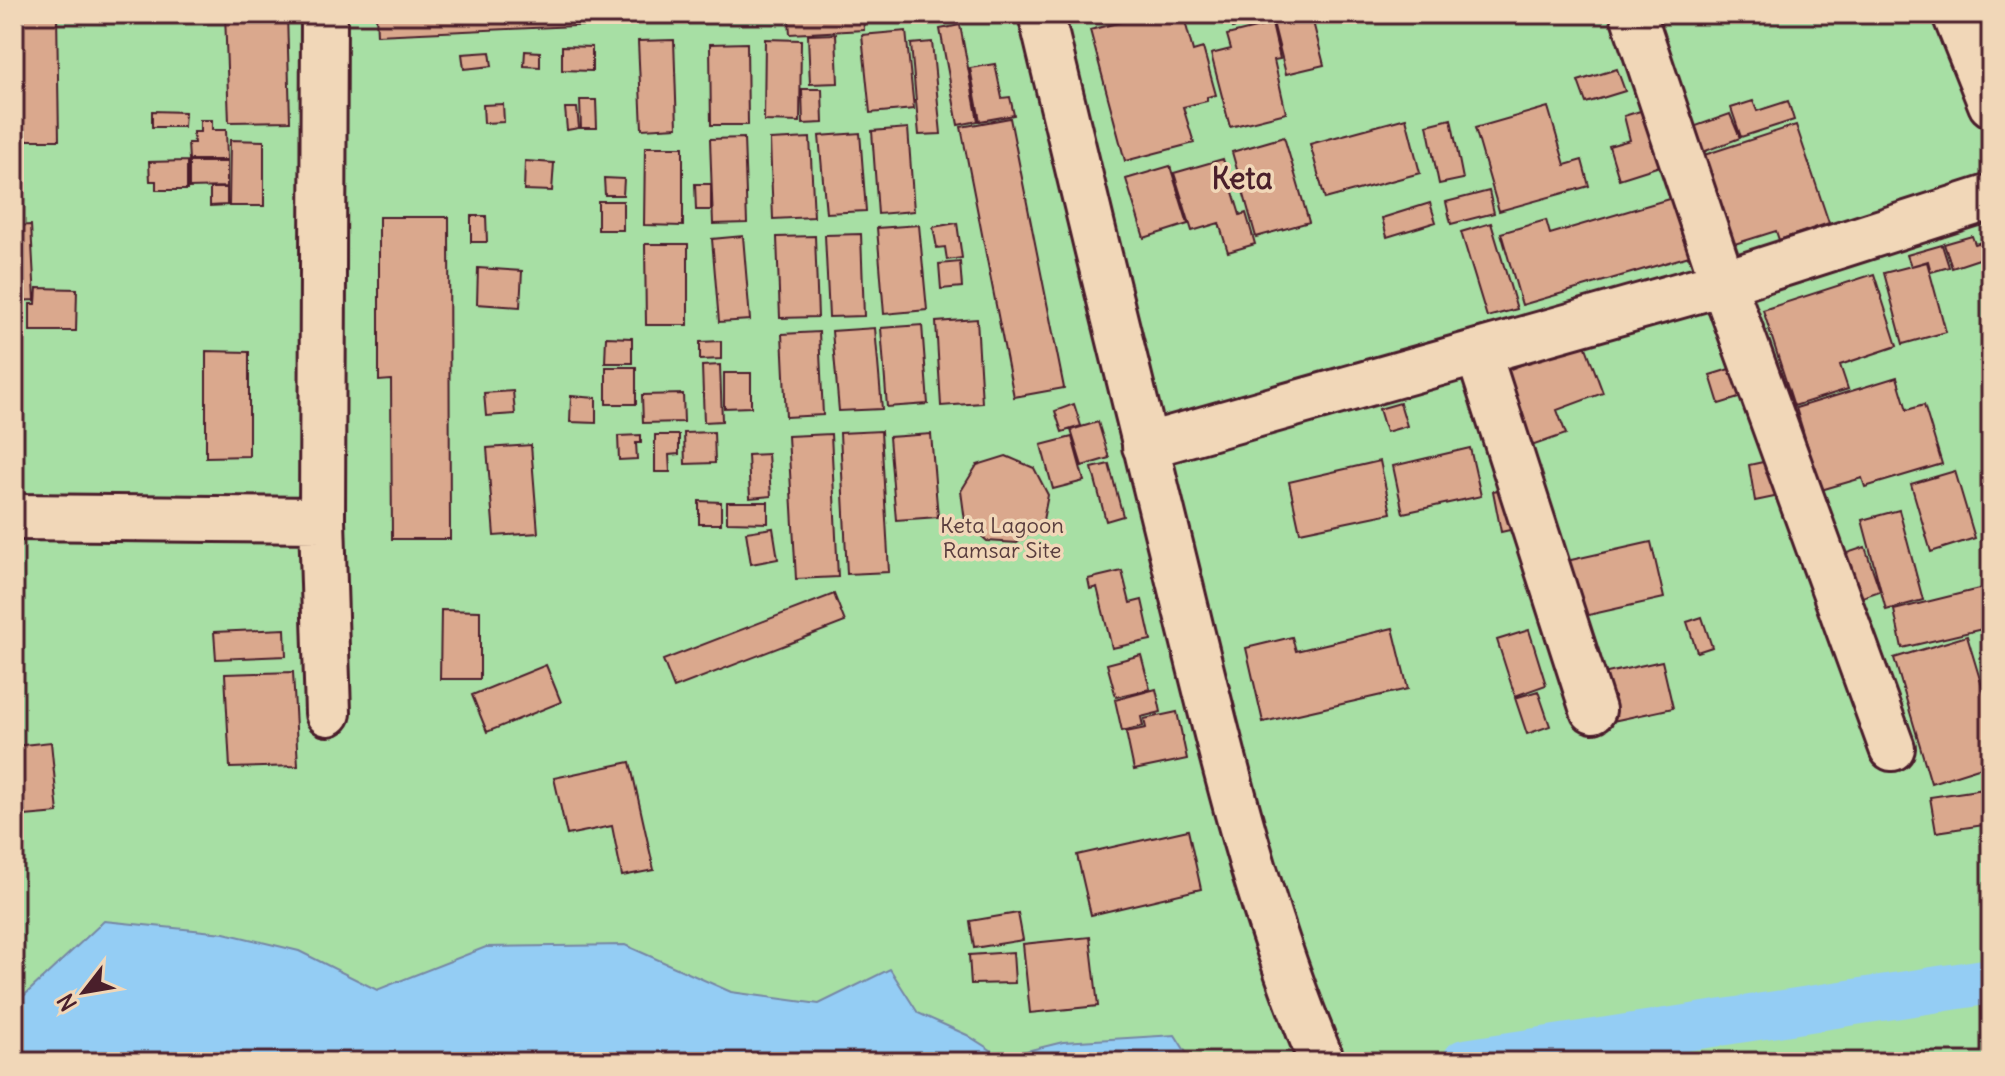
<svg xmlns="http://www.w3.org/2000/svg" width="2005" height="1076" font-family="Delius,sans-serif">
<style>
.green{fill:#a7dfa4;stroke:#787f68;stroke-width:2}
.water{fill:#94cdf4;stroke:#7687a4;stroke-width:2}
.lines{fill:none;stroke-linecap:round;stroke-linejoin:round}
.canal{stroke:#94cdf4;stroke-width:46}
.building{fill:#daa88d;stroke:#4a1f2b;stroke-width:2}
.street-casing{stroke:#4a1f2b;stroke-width:50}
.street{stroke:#f1d7b8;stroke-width:44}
.labels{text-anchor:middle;stroke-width:7;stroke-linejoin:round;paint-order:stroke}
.park-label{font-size:22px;fill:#583c3d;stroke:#f1d7b8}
.district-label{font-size:30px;font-weight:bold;fill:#4a1f2b;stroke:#f1d7b8}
</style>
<rect width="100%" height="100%" fill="#f1d7b8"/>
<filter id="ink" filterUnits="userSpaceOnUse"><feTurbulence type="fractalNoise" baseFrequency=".0125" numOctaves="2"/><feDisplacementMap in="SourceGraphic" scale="16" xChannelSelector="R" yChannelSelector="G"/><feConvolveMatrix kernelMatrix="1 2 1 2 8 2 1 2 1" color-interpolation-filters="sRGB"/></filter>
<g filter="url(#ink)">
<!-- green -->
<path class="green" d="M14 14H1991V1062H14Z"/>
<!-- water -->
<path class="water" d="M104 921 224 933 299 951 377 990 486 947 625 945 731 992 819 1004 890 969 918 1013 967 1035 1002 1057 1063 1042 1175 1035 1192 1062H14V1005Z"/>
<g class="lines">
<!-- canal -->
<path class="canal" d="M1465 1062 1991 981"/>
</g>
<!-- building -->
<path class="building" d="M14 14H57L59 140H14Z
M225 14H287L290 121 229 122Z
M376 14H793L794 16 377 35Z
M863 14 864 30 790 34 789 19Z
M1152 14H1183L1193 51 1203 48 1216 95 1207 97V101L1183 107 1194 143 1125 161 1090 30Z
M1229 14H1292L1232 28Z
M1306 14H1311L1324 65 1286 74 1273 22Z
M1272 24 1280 59 1274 60 1286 113 1230 127 1211 54 1231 49 1227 35Z
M960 25 978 121 958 125 940 29Z
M906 31 914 109 870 113 862 35Z
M836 34 838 83 810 84 808 35Z
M765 39 801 40 800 122 764 121Z
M674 40 677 127 642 129 638 41Z
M932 42 941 134 919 135 911 44Z
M747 43 748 125H711L710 44Z
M562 46 592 47V71L562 70Z
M525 51 540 52V67L524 66Z
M490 52 492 66 464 69 462 54Z
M995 64 1002 98 1010 97 1014 115 980 121 970 68Z
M1617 69 1625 91 1586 103 1578 81Z
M802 89H822L823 123 803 124Z
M580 100H596L597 128H581Z
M1753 101 1757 111 1788 101 1794 120 1741 137 1731 108Z
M503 104 504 122 484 123 483 105Z
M1548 107 1565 165 1582 160 1589 186 1499 211 1475 128Z
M565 108H577L579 128 567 130Z
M1650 108 1666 164 1619 179 1609 146 1630 140 1624 116Z
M152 111 185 112 184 127H152Z
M1730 114 1740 138 1703 152 1693 127Z
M1010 118 1064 388 1014 397 961 127Z
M1406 118 1420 173 1325 199 1310 144Z
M1451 119 1463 179 1439 184 1427 125Z
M200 120H212V130H226L227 160H189L188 143H194L193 132H200Z
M1796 125 1829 223 1779 240 1776 231 1725 247 1695 158Z
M908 128 914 211 878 214 872 131Z
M860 133 866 211 826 213 819 136Z
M1284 137 1309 222 1256 237 1232 152Z
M744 138 747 223 713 224 710 139Z
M810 138 814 217 773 219 770 140Z
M230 140 264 141V206H229Z
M645 147H683V226L644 225Z
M1223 159 1240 215 1246 213 1255 244 1228 252 1219 223 1192 231 1174 173Z
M187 161V190H156V181H150L149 162Z
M525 161 554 163 552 191 524 190Z
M189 162H227V187L189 188Z
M1170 166 1188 224 1144 238 1126 179Z
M604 178 624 179 623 195H605Z
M695 184H711V210H696Z
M210 188H227V205L210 206Z
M1489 191 1494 213 1451 224 1446 202Z
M1679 196 1696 254 1522 305 1501 233 1546 220 1550 234Z
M598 201H623V230H598Z
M1430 203 1436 222 1387 237 1382 218Z
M471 216H486L487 242H471Z
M379 217H449L450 539H392L391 380 379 381Z
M957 223 962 258 947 260 945 247 937 248 933 227Z
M1491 223 1517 309 1487 317 1461 232Z
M31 225 35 300 14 301V226Z
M919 225 927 310 884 314 877 228Z
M861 234 864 316 829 317 825 235Z
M743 236 750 320 719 322 712 239Z
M815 236 818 317 780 318 777 237Z
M1972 236 1975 244 1988 240 1991 255 1952 268 1944 244Z
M645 244H688V325H646Z
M1942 245 1949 267 1931 272 1928 261 1911 266 1907 255Z
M960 262 962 287 941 289 939 264Z
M1927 262 1946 332 1903 344 1884 273Z
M478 268 522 271 520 307 477 304Z
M1874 274 1897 346 1840 365 1848 389 1794 406 1763 310Z
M37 288 77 289 76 331H30V304H36Z
M977 319 982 403 941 406 936 322Z
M922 325 928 404 887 407 881 328Z
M875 328 882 409 839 411 832 331Z
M819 332 823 415 786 417 782 334Z
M606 337 632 338V363H605Z
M721 341V359L700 360V342Z
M1584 342 1603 393 1557 410 1566 434 1520 450 1494 375Z
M206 351 249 352V456L206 457Z
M1749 363 1758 392 1719 404 1710 375Z
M720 365 722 421 704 422 702 366Z
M606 367H636V404H606Z
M724 373H751V407L724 408Z
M1897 377 1907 410 1924 405 1942 464 1865 487 1862 478 1821 490 1796 408Z
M513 391 515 414 486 416 484 393Z
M683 394 684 422 643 423 642 395Z
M571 396 596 398V423L570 422Z
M1400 403 1407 426 1386 432 1379 409Z
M1074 404 1081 426 1062 432 1055 411Z
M1098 422 1109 458 1082 466 1071 430Z
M881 431 889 572 847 574 840 433Z
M714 432 715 463 685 464 684 433Z
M831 434 838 577 796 579 788 436Z
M931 434 938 517 896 520 889 437Z
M641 435V443H636L637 459 619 460 618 436Z
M655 435H679V454L669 455 670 472H655Z
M1072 437 1084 481 1053 489 1041 445Z
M531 445 538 533 494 536 487 448Z
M1470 448 1481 496 1403 513 1393 466Z
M768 454 771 496 750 498 748 455Z
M1006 456 1034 468 1048 495 1042 525 1017 543 987 541 965 521 961 491 977 465Z
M1777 459 1784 495 1755 501 1749 465Z
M1380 461 1391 513 1300 532 1289 482Z
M1109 464 1123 516 1106 521 1092 468Z
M1955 471 1975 538 1931 552 1911 484Z
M1511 487 1519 528 1501 532 1493 491Z
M699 501 721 502V524H699Z
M727 502H768V523L727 522Z
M1899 510 1923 600 1886 610 1862 520Z
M773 528 778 559 751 564 746 532Z
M1651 542 1664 598 1575 618 1562 562Z
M1865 547 1880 591 1845 603 1829 559Z
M1122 571 1130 603 1142 600 1151 640 1112 648 1097 587 1090 589 1088 579Z
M1987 587 1991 606V627L1902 648 1894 610Z
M834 594 845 622 674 688 663 660Z
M441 610 480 611V679H440Z
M1702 617 1712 647 1697 652 1687 622Z
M1393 628 1408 689 1263 722 1246 648 1292 637 1296 651Z
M285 629 286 656 216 659 214 632Z
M1529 630 1546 685 1515 696 1497 640Z
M1967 636 1991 716V764L1931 783 1894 658Z
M1141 655 1150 689 1116 697 1107 664Z
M1662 661 1673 708 1608 722 1598 675Z
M546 665 561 702 487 732 472 695Z
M293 672 298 766 230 768 225 674Z
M1156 689 1161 712 1141 717 1143 726 1122 731 1115 700Z
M1538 691 1550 726 1527 734 1515 698Z
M1177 712 1187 759 1134 770 1126 732 1146 728 1144 719Z
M51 742 58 813 14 817V746Z
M630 762 654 870 622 876 612 826 567 835 554 778Z
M1991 788V824L1936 832 1930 797Z
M1188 830 1201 889 1091 915 1077 855Z
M1018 913 1023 940 974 948 970 921Z
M1090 937 1098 1006 1030 1013 1023 944Z
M1013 952 1015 983 971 984 969 955Z"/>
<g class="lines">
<defs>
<path id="street" d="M324 14 322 520 328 713
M1041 14C1087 206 1133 397 1181 589 1220 749 1258 910 1322 1062
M1633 14 1723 283 1892 748
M1955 14 1991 104
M1478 352 1593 710
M1145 446 1723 283 1991 197
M14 517 322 520"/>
</defs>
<!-- street casing -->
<use href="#street" class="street-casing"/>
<!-- street -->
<use href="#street" class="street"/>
</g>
</g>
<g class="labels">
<!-- park labels -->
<g class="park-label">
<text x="1002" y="533">Keta Lagoon<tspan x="1002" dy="25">Ramsar Site</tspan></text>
</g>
<!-- district labels -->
<g class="district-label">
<text x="1242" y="189">Keta</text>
</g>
</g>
<!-- margin -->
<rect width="2005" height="1076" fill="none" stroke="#f1d7b8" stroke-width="48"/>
<rect x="24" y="24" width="1957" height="1028" fill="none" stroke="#4a1f2b" stroke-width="3" filter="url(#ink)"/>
<!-- north arrow -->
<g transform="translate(84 992) rotate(239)" stroke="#f1d7b8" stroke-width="6" paint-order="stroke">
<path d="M0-6L14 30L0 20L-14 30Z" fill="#4a1f2b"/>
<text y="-12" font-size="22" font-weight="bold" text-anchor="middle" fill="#4a1f2b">N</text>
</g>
</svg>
